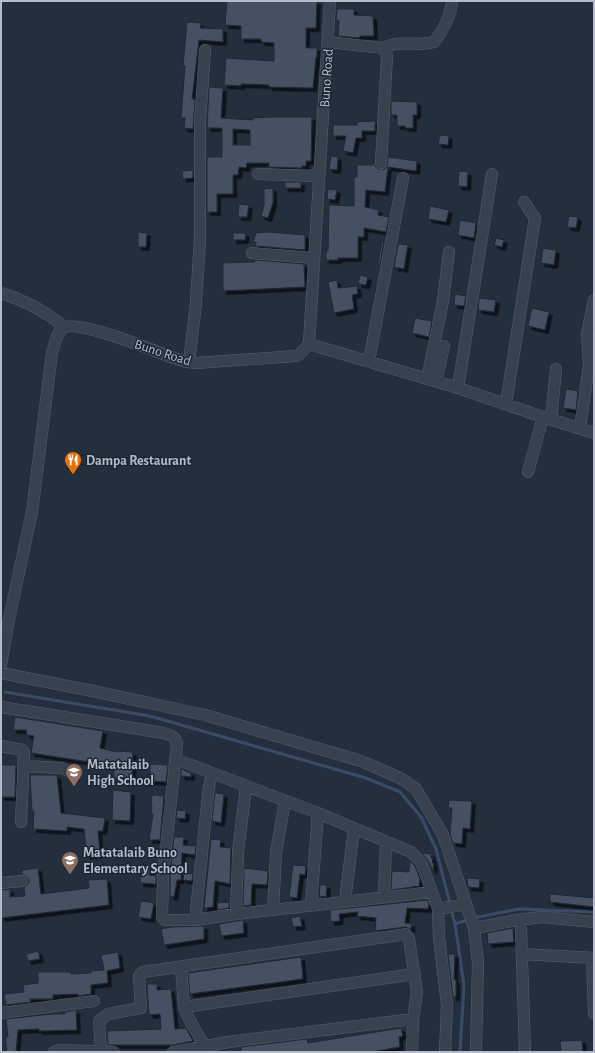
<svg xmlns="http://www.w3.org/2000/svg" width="595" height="1053" font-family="'Alegreya Sans',sans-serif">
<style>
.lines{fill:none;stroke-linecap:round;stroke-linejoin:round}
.stream{stroke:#394c67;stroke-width:3}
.building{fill:#455162;stroke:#1f2835;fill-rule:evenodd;filter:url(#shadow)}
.minor-casing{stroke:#565f6c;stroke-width:12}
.minor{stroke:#38414e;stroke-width:11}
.labels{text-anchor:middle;stroke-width:3;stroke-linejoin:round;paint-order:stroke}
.street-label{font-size:14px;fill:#b4bcc9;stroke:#1d2633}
.poi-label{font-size:14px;font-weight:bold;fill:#b4bcc9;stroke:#1d2633;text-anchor:start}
</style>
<defs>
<filter id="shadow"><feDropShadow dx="3.5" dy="3.5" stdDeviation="0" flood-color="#0009"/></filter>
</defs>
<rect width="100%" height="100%" fill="#242f3e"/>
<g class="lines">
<!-- stream -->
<path class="stream" d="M5 692 150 716 366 778 400 792 421 817 436 849 450 904
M451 909 455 924 464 985 460 1052
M478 917 519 909 594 912
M455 924 467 920"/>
</g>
<!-- building -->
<path class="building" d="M227 1H317L316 28H306V48H317V57H316L313 88 269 87V85L241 84V86L224 85 226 58 274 61V43L261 42V39H241V26L225 25Z
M337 9H354V15L373 16 374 36H360L359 38 338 36 339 21 336 20Z
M187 22 201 23 200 28 223 29V42L199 40 192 99H195L193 129 184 128 185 118H181L185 66H183Z
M209 87 223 88 221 118 253 120V118L271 117H312L311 161H306V166H302V168L269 167V163H247L246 168 239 167 238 175H233V194H217V212H207V157H222V128H207ZM233 129 250 130V145H233Z
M391 101 417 102V115H413V128H405V126H397V115H391Z
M375 121V131H362V138H356L353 153 343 151 346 136H333V125H357V122Z
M440 135 449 136 448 145 438 144Z
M331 156 338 157 337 170 329 169Z
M374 156 375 166 378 169H384L387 167 388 157 417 161 416 171 388 167 385 192 366 190 365 207 379 210 378 215 389 217 386 232 364 228V237H358V258H338V260H326V251H328L329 205 354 206V177H357V165H373Z
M193 170V178L183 179 182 171Z
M459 171 468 172 467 187 458 186Z
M285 182H301V188H285Z
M273 188V203L268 218 261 216 264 206V189Z
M328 189 337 190 335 200 327 199Z
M239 204 249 205 247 217H238Z
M430 206 449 210 446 222 428 219Z
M569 216 578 217 576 228 567 227Z
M460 220 476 223 474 238 458 235Z
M138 232 147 233 146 247H138Z
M269 232 305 235V250L255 246 256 242H253L256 233Z
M233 233H246L245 240H233Z
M496 238 504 240 502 247 494 245Z
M382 241H384L380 264H378Z
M398 244 408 245 404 269 394 267Z
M543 248 556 250 554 265 541 263Z
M255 260 304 264 305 287 223 291V263L255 262Z
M360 275 368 277 366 285 358 284Z
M337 280 338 288 357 286 358 294 352 295 354 309 334 313 328 282Z
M455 294 466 296 464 306 454 305Z
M479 298 496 300 494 312 478 310Z
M532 308 549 312 545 330 528 326Z
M415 318 432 321 429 337 412 333Z
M566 389 578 391 576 410 563 408Z
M15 717 103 731 100 748 112 751 133 752 132 779 114 778V766L31 753 34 736 27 735 26 730H13Z
M150 764 168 765 166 782 150 781Z
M1 765H16L15 797H1Z
M181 769 191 773V777L181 776Z
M30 775H57L61 813 105 818 103 831H98L100 854 87 856 84 829 67 827V831L33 829 34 811H32Z
M113 790 131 792 130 821 112 820Z
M215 793 224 794 221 823 212 821Z
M152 795 164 796 160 840H149L153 814H151L152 805H151Z
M449 800 472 801 470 829 463 828 462 844 453 843 450 834 452 808H448Z
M177 810 186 811 185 819 176 818Z
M174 837H184L183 845 196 846 195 855 182 853 181 880H177L174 897 170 896V875Z
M211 839 221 840 220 847 231 848 230 884 215 881 213 907 204 908Z
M422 853 431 854V858H433L432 863H434L433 871 427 859Z
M410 861 415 866 420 879 419 886 391 890 392 871 409 872Z
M293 865 306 866 305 875 300 874 297 898 289 897Z
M141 867 150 868 149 875 156 876V884L140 883Z
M38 868 41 894 89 888 88 880 107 879 109 905 1 918V890L10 889V897L25 896 24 888 28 884 29 880 27 877 22 874V870Z
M244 868 268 871 267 885 252 884 251 905 243 906Z
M184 873 193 874 192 881 183 880Z
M467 878 480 879 479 888 468 887Z
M320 885H327L326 897 319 896Z
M550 894 594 898V907L550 902Z
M427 900 429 904 428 909 407 908 405 923 412 924 411 929 405 927 375 931 376 918 357 916 358 912 339 914 340 921 331 922 330 910Z
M141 901 154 903 151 919 138 917Z
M229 902V908L218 910 217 903Z
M300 916 302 926 293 927 291 918Z
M243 920 244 933 221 936 219 924Z
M204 926V939L164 945 161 929 172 927Z
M513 928 514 942 488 944 487 933Z
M38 951 40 959 28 961 26 954Z
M118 952 120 968 107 971 108 983 91 985V994L78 996V994L53 995V999H30L31 1002 6 1005 4 994 24 992 23 985 38 983V972H71V974L91 973V971L104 970 101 955Z
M448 954H455L454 979 456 980V997H453Z
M301 957 303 979 190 994 188 973Z
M147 984H157V990L171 989 175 1029 186 1028 193 1041 173 1045H108L107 1031 161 1029 160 1014 149 1015Z
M76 1010 77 1030 39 1031V1029L18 1030 16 1052H7L6 1044V1037H8L6 1019 51 1014H65V1012Z
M401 1028 403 1036 399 1037 400 1047 371 1052H241V1047L307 1039 308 1043Z
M582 1040 583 1052H561L560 1041Z"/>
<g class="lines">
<defs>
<path id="minor" d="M328 42 384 48 387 56 381 163
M384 48C400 39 418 47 434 42 443 31 451 15 452 1
M258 174 319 176
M252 253 314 258
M1 293C23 300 47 312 64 327
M309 344 458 388 543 417 594 433
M369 361 403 178
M189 362 196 303 200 239V122L205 50
M427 379 443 301 449 252
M436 381 444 346
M458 388 492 174
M506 404 535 218 524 202
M551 420 556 369
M580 428 589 365 587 334 594 300
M528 472 543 417
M1 665 9 619 32 512 52 353C55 345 56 333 63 328 78 318 161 354 180 360 185 362 190 362 195 363L296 356 300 354 309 344 330 1
M1 673 93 691 205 715 361 761 400 778 416 789 443 835 474 928 478 962 476 1052
M1 707 158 732C166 734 175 734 177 744L163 875 162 917 165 920H195L236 914 432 892
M1 746 22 750 24 752 21 822
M175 759 318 813 411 852 421 862 438 909 439 937 447 1005 445 1052
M23 766 62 768 72 773
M1 883 22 881
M384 897 386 842
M345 901 354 828
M311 905 318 813
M438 909 466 904
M273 910 276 853 285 801
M236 914 238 852 246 787
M195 920 209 786 212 774
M474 928 517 920 542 917 594 922
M521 930 525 1052
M522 954 594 958
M592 958 594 1013
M181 967 184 1007 190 1021 207 1051
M184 1007 415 974
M1 1013 94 1001
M101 1051 99 1021 108 1014 141 1008 139 976 143 972 406 934 409 939 417 992 413 1019 412 1052
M54 1052 59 1050 114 1052
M173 1052 228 1042 413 1019"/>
</defs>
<!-- minor casing -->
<use href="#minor" class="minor-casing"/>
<!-- minor -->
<use href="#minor" class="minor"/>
</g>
<!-- icons -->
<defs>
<symbol id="restaurant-pin" viewBox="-11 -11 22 30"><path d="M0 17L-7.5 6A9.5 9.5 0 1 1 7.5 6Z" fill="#e8710a" stroke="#1d2633"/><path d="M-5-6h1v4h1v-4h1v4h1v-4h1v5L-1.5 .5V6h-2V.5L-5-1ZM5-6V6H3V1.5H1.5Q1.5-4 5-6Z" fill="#fff"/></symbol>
<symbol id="school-pin" viewBox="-11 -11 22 30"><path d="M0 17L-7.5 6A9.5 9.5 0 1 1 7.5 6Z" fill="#8d6e63" stroke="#1d2633"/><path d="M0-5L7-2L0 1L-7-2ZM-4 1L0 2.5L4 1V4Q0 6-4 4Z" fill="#fff"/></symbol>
</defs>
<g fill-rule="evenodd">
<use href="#restaurant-pin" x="63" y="450" width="20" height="27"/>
<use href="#school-pin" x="64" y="762" width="20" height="27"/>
<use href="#school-pin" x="60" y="850" width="20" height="27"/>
</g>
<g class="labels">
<!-- street labels -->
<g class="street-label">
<text transform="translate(326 78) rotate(-86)" y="5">Buno Road</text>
<text transform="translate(163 352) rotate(18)" y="5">Buno Road</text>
</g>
<!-- poi labels -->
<g class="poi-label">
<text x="86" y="465">Dampa Restaurant</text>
<text x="87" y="769">Matatalaib<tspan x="87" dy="16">High School</tspan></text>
<text x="83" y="857">Matatalaib Buno<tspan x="83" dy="16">Elementary School</tspan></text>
</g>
</g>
<!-- border -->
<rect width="595" height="1053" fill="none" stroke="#b4bcc9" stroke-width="4"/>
</svg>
